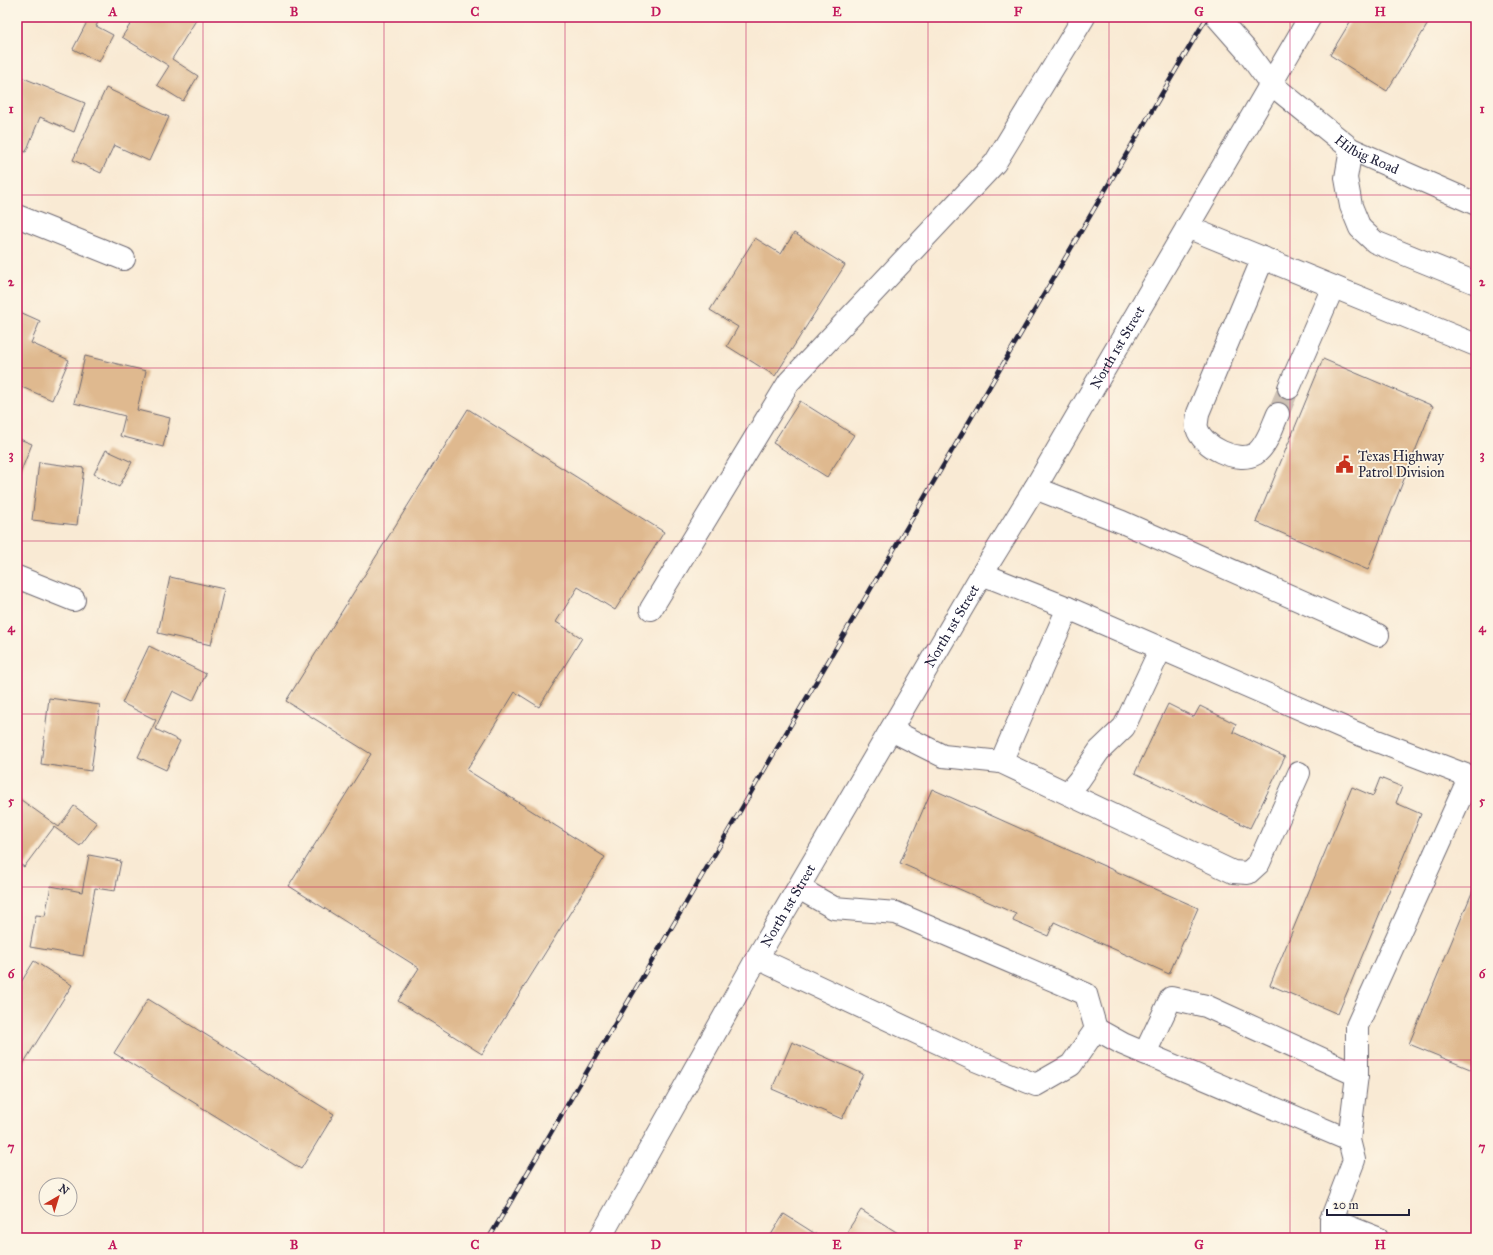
<svg xmlns="http://www.w3.org/2000/svg" width="1493" height="1255" font-family="'IM FELL Great Primer',serif">
<style>
.building{fill:#dfb98f}
.lines{fill:none;stroke-linecap:round;stroke-linejoin:round}
.minor-tunnel{stroke:#cec2b5;stroke-width:22;stroke-dasharray:22 11;stroke-linecap:butt}
.minor-casing{stroke:#6d6871;stroke-width:24}
.minor{stroke:#fff;stroke-width:22}
.rail-casing{stroke:#22223b;stroke-width:4.5}
.rail{stroke:#fcf5e5;stroke-width:3;stroke-dasharray:9;stroke-linecap:butt}
.grid{fill:none;stroke:#c2185b;stroke-width:1;stroke-opacity:0.55}
.labels{text-anchor:middle;stroke-width:3.5;stroke-linejoin:round;paint-order:stroke}
.street-label{font-size:14px;fill:#22223b;stroke:#fcf5e5}
.poi-label{font-size:14px;fill:#22223b;stroke:#fcf5e5;text-anchor:start}
.neatline{fill:none;stroke:#c2185b;stroke-width:1.5}
.grid-label{font-size:13px;text-anchor:middle;font-weight:bold;fill:#c2185b}
</style>
<rect width="100%" height="100%" fill="#fcf5e5"/>
<filter id="ink" filterUnits="userSpaceOnUse"><feTurbulence type="fractalNoise" baseFrequency=".025" numOctaves="2"/><feDisplacementMap in="SourceGraphic" scale="8" xChannelSelector="R" yChannelSelector="G"/><feConvolveMatrix kernelMatrix="1 2 1 2 8 2 1 2 1" color-interpolation-filters="sRGB"/></filter>
<filter id="wash" filterUnits="userSpaceOnUse"><feTurbulence type="fractalNoise" baseFrequency=".012" numOctaves="4" result="noise"/><feDisplacementMap in="SourceGraphic" scale="16" xChannelSelector="R" yChannelSelector="G"/><feGaussianBlur stdDeviation="0.9" result="paint"/><feColorMatrix in="noise" values="0 0 0 0 0 0 0 0 0 0 0 0 0 0 0 0 0 1.4 0 .05"/><feComposite in="paint" operator="in"/></filter>
<g filter="url(#wash)">
<rect width="100%" height="100%" fill="#f9ead4"/>
<g id="blocks">
<!-- building -->
<path class="building" d="M83 17H101L96 26 113 35 99 62 73 49 88 20Z
M135 17H198L172 59 198 76 183 101 157 85 169 66 122 37Z
M1353 17H1432L1387 91 1330 55Z
M21 77 85 103 74 132 40 117 26 152 17 148V86Z
M106 88 169 117 149 161 114 145 101 173 73 160Z
M794 233 845 265 775 376 727 346 738 327 710 310 755 238 781 254Z
M20 312 40 321 31 343 69 360 52 400 17 385V318Z
M85 356 146 371 137 410 170 418 163 447 120 436 125 416 74 403Z
M1323 359 1433 406 1368 570 1256 522Z
M800 401 854 435 827 477 773 443Z
M468 409 664 532 615 610 578 587 556 622 582 638 539 707 515 692 467 770 605 857 482 1054 398 1001 419 968 289 886 371 754 286 701Z
M17 438 32 444 17 481Z
M106 450 132 462 119 487 94 474Z
M39 462 84 468 77 525 32 520Z
M170 577 224 589 211 645 158 633Z
M149 646 206 674 193 701 173 691 155 729 180 741 166 770 138 757 156 720 122 703Z
M17 686 22 688 17 702Z
M49 698 100 705 91 771 41 764Z
M1168 704 1194 717 1200 706 1236 724 1233 732 1285 757 1250 828 1135 773Z
M1380 778 1402 787 1396 803 1421 814 1338 1014 1270 985 1352 787 1373 796Z
M932 789 1198 908 1169 974 1054 922 1048 936 1013 921 1016 914 900 863Z
M17 797 59 827 74 806 97 823 80 846 54 827 24 867 17 862Z
M89 855 121 861 115 891 95 888 83 956 30 947 36 915 45 916 51 886 82 892Z
M1476 883V1067L1475 1071 1409 1044Z
M34 961 72 985 23 1064 17 1061V989Z
M148 999 334 1114 301 1169 114 1053Z
M792 1042 863 1074 842 1119 772 1089Z
M861 1210 906 1238H843Z
M784 1214 822 1238H769Z"/>
</g>
</g>
<g filter="url(#ink)">
<use href="#blocks" fill-opacity="0" stroke="#6d6871" stroke-width="1"/>
<g class="lines">
<!-- minor-tunnel -->
<path class="minor-tunnel" d="M1278 414 1289 388"/>
<defs>
<g id="minor">
<path id="s1" d="M1217 17 1246 50 1270 83 1351 149 1476 204"/>
<path d="M1351 149 1346 178 1351 206 1360 228 1375 242 1476 283"/>
<path d="M17 216 124 259"/>
<path d="M1187 227 1476 345"/>
<path d="M1263 258 1198 413C1198 417 1196 424 1197 428 1202 447 1238 464 1255 454 1267 446 1272 427 1278 414"/>
<path d="M1289 388 1333 287"/>
<path d="M1035 488 1122 522 1378 635"/>
<path d="M17 577 74 600"/>
<path d="M1068 608 1356 733 1476 779"/>
<path d="M651 609 789 382 995 163 1084 17"/>
<path d="M891 730 943 756 1001 762 1068 608 982 574"/>
<path d="M1001 762 1233 872 1248 873 1259 863 1299 773"/>
<path d="M1068 793 1079 780 1099 751 1124 727 1161 648"/>
<path d="M757 958 975 1060 1036 1085 1071 1065 1096 1029 1086 994 896 913 834 908 799 888"/>
<path d="M1096 1029 1123 1044 1349 1140"/>
<path d="M1145 1053 1171 998 1206 1006 1357 1075"/>
<path d="M1331 1220 1377 1238"/>
<path id="s2" d="M600 1238 757 958 982 574 1035 488 1310 17"/>
<path d="M1331 1238V1220L1354 1160 1349 1140 1357 1075V1026L1470 776"/>
</g>
</defs>
<!-- minor casing -->
<use href="#minor" class="minor-casing"/>
<!-- minor -->
<use href="#minor" class="minor"/>
<defs>
<path id="rail" d="M489 1238 1207 17"/>
</defs>
<!-- rail casing -->
<use href="#rail" class="rail-casing"/>
<!-- rail -->
<use href="#rail" class="rail"/>
</g>
</g>
<!-- grid -->
<path class="grid" d="M203 17V1238M384 17V1238M565 17V1238M746 17V1238M928 17V1238M1109 17V1238M1290 17V1238M17 195H1476M17 368H1476M17 541H1476M17 714H1476M17 887H1476M17 1060H1476"/>
<!-- icons -->
<defs>
<symbol id="civic-bare" viewBox="-9 -9 18 18"><path d="M-.6-6.5H3V-4.5H.6V-3L4-1V1h2V6H-6V1h2V-1L-.6-3ZM-1.2 2.5V6h2.4V2.5Z" fill="#c8321e" stroke="#fcf5e5" stroke-width="2.5" paint-order="stroke"/></symbol>
</defs>
<g fill-rule="evenodd">
<use href="#civic-bare" x="1332" y="452" width="25" height="25"/>
</g>
<g class="labels">
<!-- street labels -->
<g class="street-label">
<text dy="5" stroke="none"><textPath href="#s1" startOffset="206">Hilbig Road</textPath></text>
<text dy="5" stroke="none"><textPath href="#s2" startOffset="1030">North 1st Street</textPath></text>
<text dy="5" stroke="none"><textPath href="#s2" startOffset="706">North 1st Street</textPath></text>
<text dy="5" stroke="none"><textPath href="#s2" startOffset="382">North 1st Street</textPath></text>
</g>
<!-- poi labels -->
<g class="poi-label">
<text x="1358" y="461">Texas Highway<tspan x="1358" dy="16">Patrol Division</tspan></text>
</g>
</g>
<!-- margin -->
<rect width="1493" height="1255" fill="none" stroke="#fcf5e5" stroke-width="44"/>
<!-- north arrow -->
<g transform="translate(58 1197) rotate(38)"><circle r="19" fill="#fcf5e5" stroke="#a5a1a1"/>
<path d="M0-3L7 15L0 10L-7 15Z" fill="#c8321e"/>
<text y="-6" font-size="11" font-weight="bold" text-anchor="middle" fill="#22223b">N</text>
</g>
<!-- scale -->
<path d="M1327 1209v6h82v-6" fill="none" stroke="#22223b" stroke-width="2"/>
<text x="1333" y="1209" font-size="12" fill="#22223b" stroke="#fcf5e5" stroke-width="3" paint-order="stroke">20 m</text>
<rect x="22" y="22" width="1449" height="1211" class="neatline"/>
<g class="grid-label">
<text x="113" y="16">A</text>
<text x="294" y="16">B</text>
<text x="475" y="16">C</text>
<text x="656" y="16">D</text>
<text x="837" y="16">E</text>
<text x="1018" y="16">F</text>
<text x="1199" y="16">G</text>
<text x="1380" y="16">H</text>
<text x="11" y="113">1</text>
<text x="1482" y="113">1</text>
<text x="11" y="286">2</text>
<text x="1482" y="286">2</text>
<text x="11" y="459">3</text>
<text x="1482" y="459">3</text>
<text x="11" y="632">4</text>
<text x="1482" y="632">4</text>
<text x="11" y="805">5</text>
<text x="1482" y="805">5</text>
<text x="11" y="978">6</text>
<text x="1482" y="978">6</text>
<text x="11" y="1151">7</text>
<text x="1482" y="1151">7</text>
<text x="113" y="1249">A</text>
<text x="294" y="1249">B</text>
<text x="475" y="1249">C</text>
<text x="656" y="1249">D</text>
<text x="837" y="1249">E</text>
<text x="1018" y="1249">F</text>
<text x="1199" y="1249">G</text>
<text x="1380" y="1249">H</text>
</g>
</svg>
